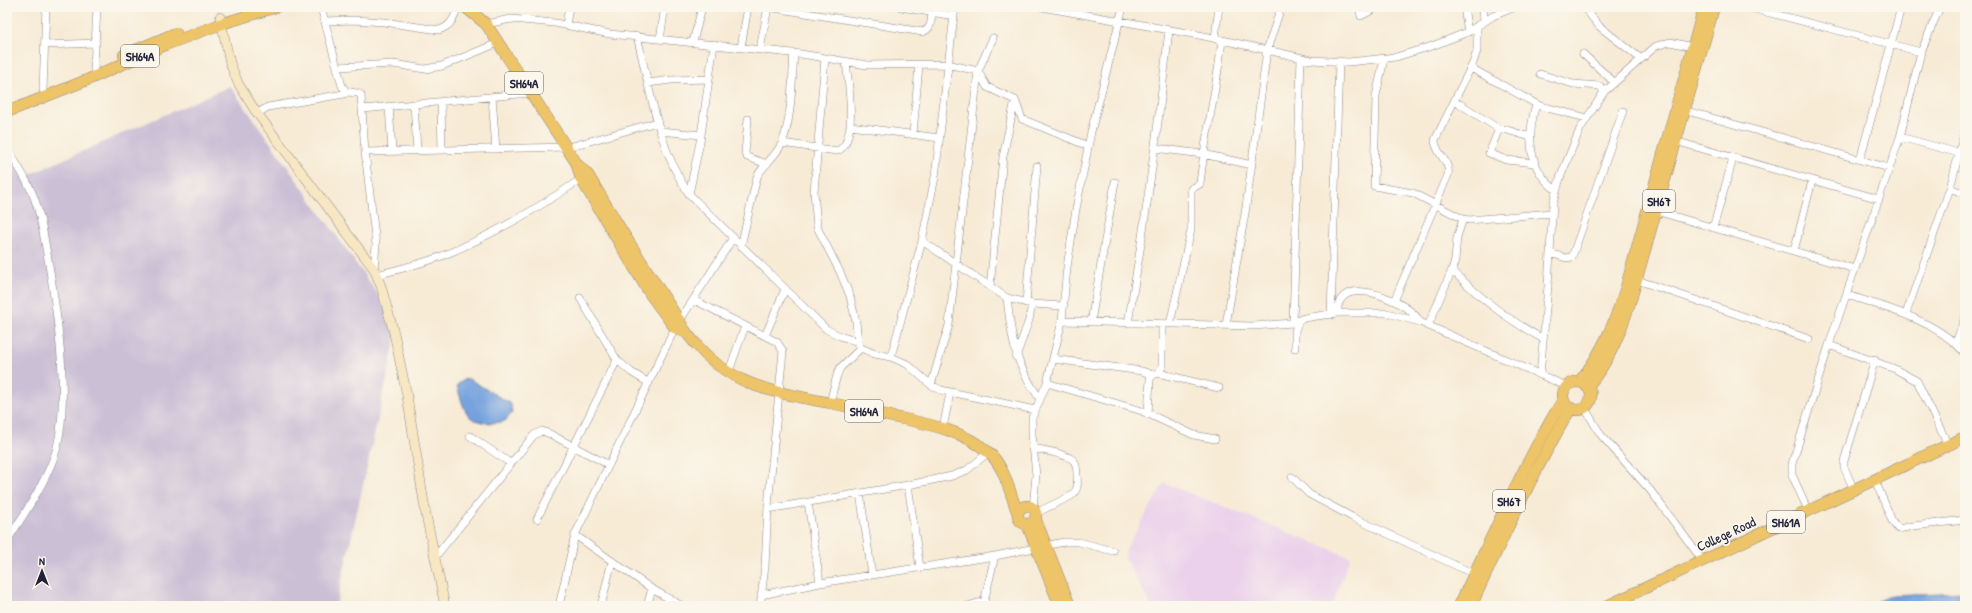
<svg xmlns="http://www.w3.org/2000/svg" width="1972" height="613" font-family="'Patrick Hand',sans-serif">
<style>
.built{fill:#ebd1eb}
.industrial{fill:#cbbfd5}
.water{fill:#74a2dd;stroke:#4b628c}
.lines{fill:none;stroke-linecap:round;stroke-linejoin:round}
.street-casing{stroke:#8c8688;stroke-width:8}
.secondary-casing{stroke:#8c8688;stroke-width:10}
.primary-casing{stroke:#8c8688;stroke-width:12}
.street{stroke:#fff;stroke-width:7}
.secondary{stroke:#f8e7c3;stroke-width:9}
.primary{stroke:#eec469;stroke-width:11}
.labels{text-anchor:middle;stroke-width:3.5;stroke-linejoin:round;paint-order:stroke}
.shield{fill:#fbf7ec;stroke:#636270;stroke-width:1}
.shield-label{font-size:13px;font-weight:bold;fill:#22223b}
.street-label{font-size:14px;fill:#22223b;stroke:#fbf7ec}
</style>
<rect width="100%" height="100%" fill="#fbf7ec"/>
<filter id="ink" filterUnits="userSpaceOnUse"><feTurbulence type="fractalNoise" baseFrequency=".025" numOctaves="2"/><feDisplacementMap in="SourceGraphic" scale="8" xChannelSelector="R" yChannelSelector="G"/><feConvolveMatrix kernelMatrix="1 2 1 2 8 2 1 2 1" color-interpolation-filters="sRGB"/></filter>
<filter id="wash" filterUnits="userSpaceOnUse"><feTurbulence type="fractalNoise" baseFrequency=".012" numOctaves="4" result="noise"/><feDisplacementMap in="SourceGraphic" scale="16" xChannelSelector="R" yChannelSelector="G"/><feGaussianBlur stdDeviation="0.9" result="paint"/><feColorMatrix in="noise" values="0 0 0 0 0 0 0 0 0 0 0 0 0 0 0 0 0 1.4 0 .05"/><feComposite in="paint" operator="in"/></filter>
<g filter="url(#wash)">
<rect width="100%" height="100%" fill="#f7ebd6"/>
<!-- built -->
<path class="built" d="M1164 483 1350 557 1332 606H1151L1125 558 1126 549Z"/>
<!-- industrial -->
<path class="industrial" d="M230 86 399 324 336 606H7V148L24 177Z"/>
<!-- water -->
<path class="water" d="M469 379 511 404 512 413 505 421C496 424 475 424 468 415 463 408 459 393 457 385L463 380Z
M1965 592V606H1865L1892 595Z"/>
</g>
<g filter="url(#ink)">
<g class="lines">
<defs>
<path id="street" d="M321 7 342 86 347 92 358 93 361 95 365 152 376 245 374 269
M901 7 954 16
M1042 7 1204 36 1267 50 1281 7
M1359 7 1361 16 1378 7
M1464 7 1468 32
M1483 7 1484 21
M1584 7 1599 26 1641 59
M1747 7 1921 52
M1940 7 1921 52 1900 137 1959 153
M325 21 355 20 384 22 439 30C451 26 454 19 458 7
M486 24 511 19 555 23 610 34 801 54 867 65 947 64 978 71 987 87 1015 100 1022 119 1088 146
M566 25 569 7
M637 36C650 89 658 149 689 194L826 329 840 336 858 342
M1215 38 1219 7
M660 39 665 7
M693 42 702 7
M45 45 96 43
M741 47 748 7
M760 49 768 7 923 32C932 28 931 21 932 12
M1583 54 1614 82
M825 58 814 192 817 227 840 272 850 296 856 322 858 342 861 348 875 354 891 357 907 364 931 385 941 390 1035 410
M1384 59 1376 96 1374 186 1413 193 1463 219 1469 220 1552 213
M337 67 393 64 425 69 442 66 498 43
M1471 68 1540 106 1587 118
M94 69 97 7
M1540 74 1573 84 1600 86 1604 92
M648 83 671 80 709 79
M43 90 46 7
M492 97 496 149
M441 102 442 150
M414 104 417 150
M1460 104 1499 129
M1536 104C1527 136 1527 169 1556 190
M389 106 392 151
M363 109 530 93
M1684 110 1889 168
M258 113 268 107 344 94 347 92
M748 119 745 153 747 157 767 164
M850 126 939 138
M1965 130 1950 188 1965 194
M660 131 701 135
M913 134 919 65
M1530 137 1504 129H1499L1489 153 1506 160 1535 163
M1675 141 1879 199
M782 143 837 151C859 143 848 81 846 62
M7 147C16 164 29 182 35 200 42 219 44 239 48 259 57 312 72 406 54 457 43 487 24 514 7 541
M1155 148 1203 154 1252 165
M365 152 569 147 657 122
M1860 160 1901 7
M689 194 700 142 714 44
M1656 211 1855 269
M1713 228 1733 159
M922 241 1007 298 1032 304 1063 306
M741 246 757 177C763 165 774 158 781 145 792 123 792 79 794 53
M1794 251 1812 181
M1550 253 1566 258 1572 257 1623 111
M1452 270C1482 300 1506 318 1543 339
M377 275C399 269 421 264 442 256 491 236 537 209 581 179
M1637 280 1809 339
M990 287 1003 157 1015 100
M1847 295C1888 308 1935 320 1965 353
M580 298 617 360 631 372 649 383
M1007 298C1012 342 1014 362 1040 399
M694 300 777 342 783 351 768 506 765 566 760 606
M1394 301 1448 175C1451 161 1435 154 1435 140L1473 63 1477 51V26
M1026 303 1037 166
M1337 313C1338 307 1338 301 1344 296 1361 282 1411 304 1420 322
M1906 314 1950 188
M1331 315 1339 62
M1062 321 1253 326 1293 323 1304 318 1337 313H1387L1420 322 1566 386
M1091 322 1115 182
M1128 323C1145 226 1158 128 1169 30
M1293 323 1301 58
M1170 324 1191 230V189L1200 184C1205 135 1217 88 1222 40
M1226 325 1246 207 1267 50 1311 60 1349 62 1396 57 1432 46 1468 32 1493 16 1515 7
M1428 326 1452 270 1455 260 1457 237 1463 219
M765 336 785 289
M1956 343 1965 317
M1829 345 1895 369 1917 381 1948 445
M1295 348V331L1299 320
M891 357 922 241 935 177 955 7
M1016 357 1029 320 1032 304
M1053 359 1142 371 1153 375
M1158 373 1219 388
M728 374 745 326
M1540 375 1548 286 1553 203 1560 178 1580 129 1604 92 1656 46 1670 42 1693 47
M1047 383 1142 411 1194 435 1215 439
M931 385 949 325 978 71 993 38
M830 403 837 375 840 368 861 348
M1584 407 1601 435 1650 490 1703 561
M1148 414 1150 379C1153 373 1160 374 1162 367V324
M943 428 950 393
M470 436 510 463
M1033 448C1042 450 1069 454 1074 461 1077 465 1077 471 1077 476 1078 485 1078 490 1071 496L1036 513
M1292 477 1309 494 1352 517 1474 574
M1875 480 1892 521 1898 529 1913 526 1965 520
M908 485 920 568
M1854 490 1844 467V461L1875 360
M860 493 872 575
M768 509 908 485 952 476 967 470 989 452
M1033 509 1036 475 1032 435V418L1047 383 1062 321 1067 267 1076 209 1091 132 1123 7
M1809 512 1792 475V464L1829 345 1900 137
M537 519 617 360
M575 535 652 589 682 606
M435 557 534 435 542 431 550 434 609 465
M820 583 995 556 1064 542H1079L1113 551
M761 595 820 583 808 502
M559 606 575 535 675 328 733 238
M601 606 612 561
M647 606 652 589
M967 606 985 601
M983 606 995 556"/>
<path id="secondary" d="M220 17 230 63 238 83 254 109 374 269 381 286 394 333 407 396 426 515 445 606"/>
<path id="primary" d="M465 7 486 24 577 164 588 175 623 233 680 322C686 335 696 344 706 355 743 390 782 393 830 403 855 408 880 414 904 419 933 425 965 432 988 452 1005 466 1010 494 1018 514
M124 55 176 33
M7 112 87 80 165 45 221 24 276 7
M577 165 581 179 650 294 675 328 685 332
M1579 382C1602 354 1615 322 1626 287L1704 7
M1563 396a14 14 0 1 1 28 0a14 14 0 1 1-28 0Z
M1587 387C1610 361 1621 331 1631 299L1714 7
M1018 515a9 9 0 1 1 18 0a9 9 0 1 1-18 0Z
M1035 518 1070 606
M1027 524 1060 606
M1459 606C1492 537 1523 465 1563 400
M1471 606C1502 539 1533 472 1571 408
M1607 606 1965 437"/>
</defs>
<!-- street casing -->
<use href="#street" class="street-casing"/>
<!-- secondary casing -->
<use href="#secondary" class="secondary-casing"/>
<!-- primary casing -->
<use href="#primary" class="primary-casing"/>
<!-- street -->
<use href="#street" class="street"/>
<!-- secondary -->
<use href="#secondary" class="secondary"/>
<!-- primary -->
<use href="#primary" class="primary"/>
</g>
</g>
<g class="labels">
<!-- shield labels -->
<g class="shield">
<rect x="121" y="45" width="38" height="22" rx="3"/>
<rect x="505" y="72" width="38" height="22" rx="3"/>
<rect x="1643" y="190" width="32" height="22" rx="3"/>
<rect x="845" y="400" width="38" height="22" rx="3"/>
<rect x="1493" y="490" width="32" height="22" rx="3"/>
<rect x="1767" y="511" width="38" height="22" rx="3"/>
</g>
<g class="shield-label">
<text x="140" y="61">SH64A</text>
<text x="524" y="88">SH64A</text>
<text x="1659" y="206">SH67</text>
<text x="864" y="416">SH64A</text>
<text x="1509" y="506">SH67</text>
<text x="1786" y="527">SH61A</text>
</g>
<!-- street labels -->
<g class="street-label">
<text transform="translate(1726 534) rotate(-25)" y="5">College Road</text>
</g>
</g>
<!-- margin -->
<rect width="1972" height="613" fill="none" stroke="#fbf7ec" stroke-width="24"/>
<!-- north arrow -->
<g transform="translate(42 571)" stroke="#fbf7ec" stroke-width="3" paint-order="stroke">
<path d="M0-3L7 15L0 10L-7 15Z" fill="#22223b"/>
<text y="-6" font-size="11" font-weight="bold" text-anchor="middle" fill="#22223b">N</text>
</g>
</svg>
